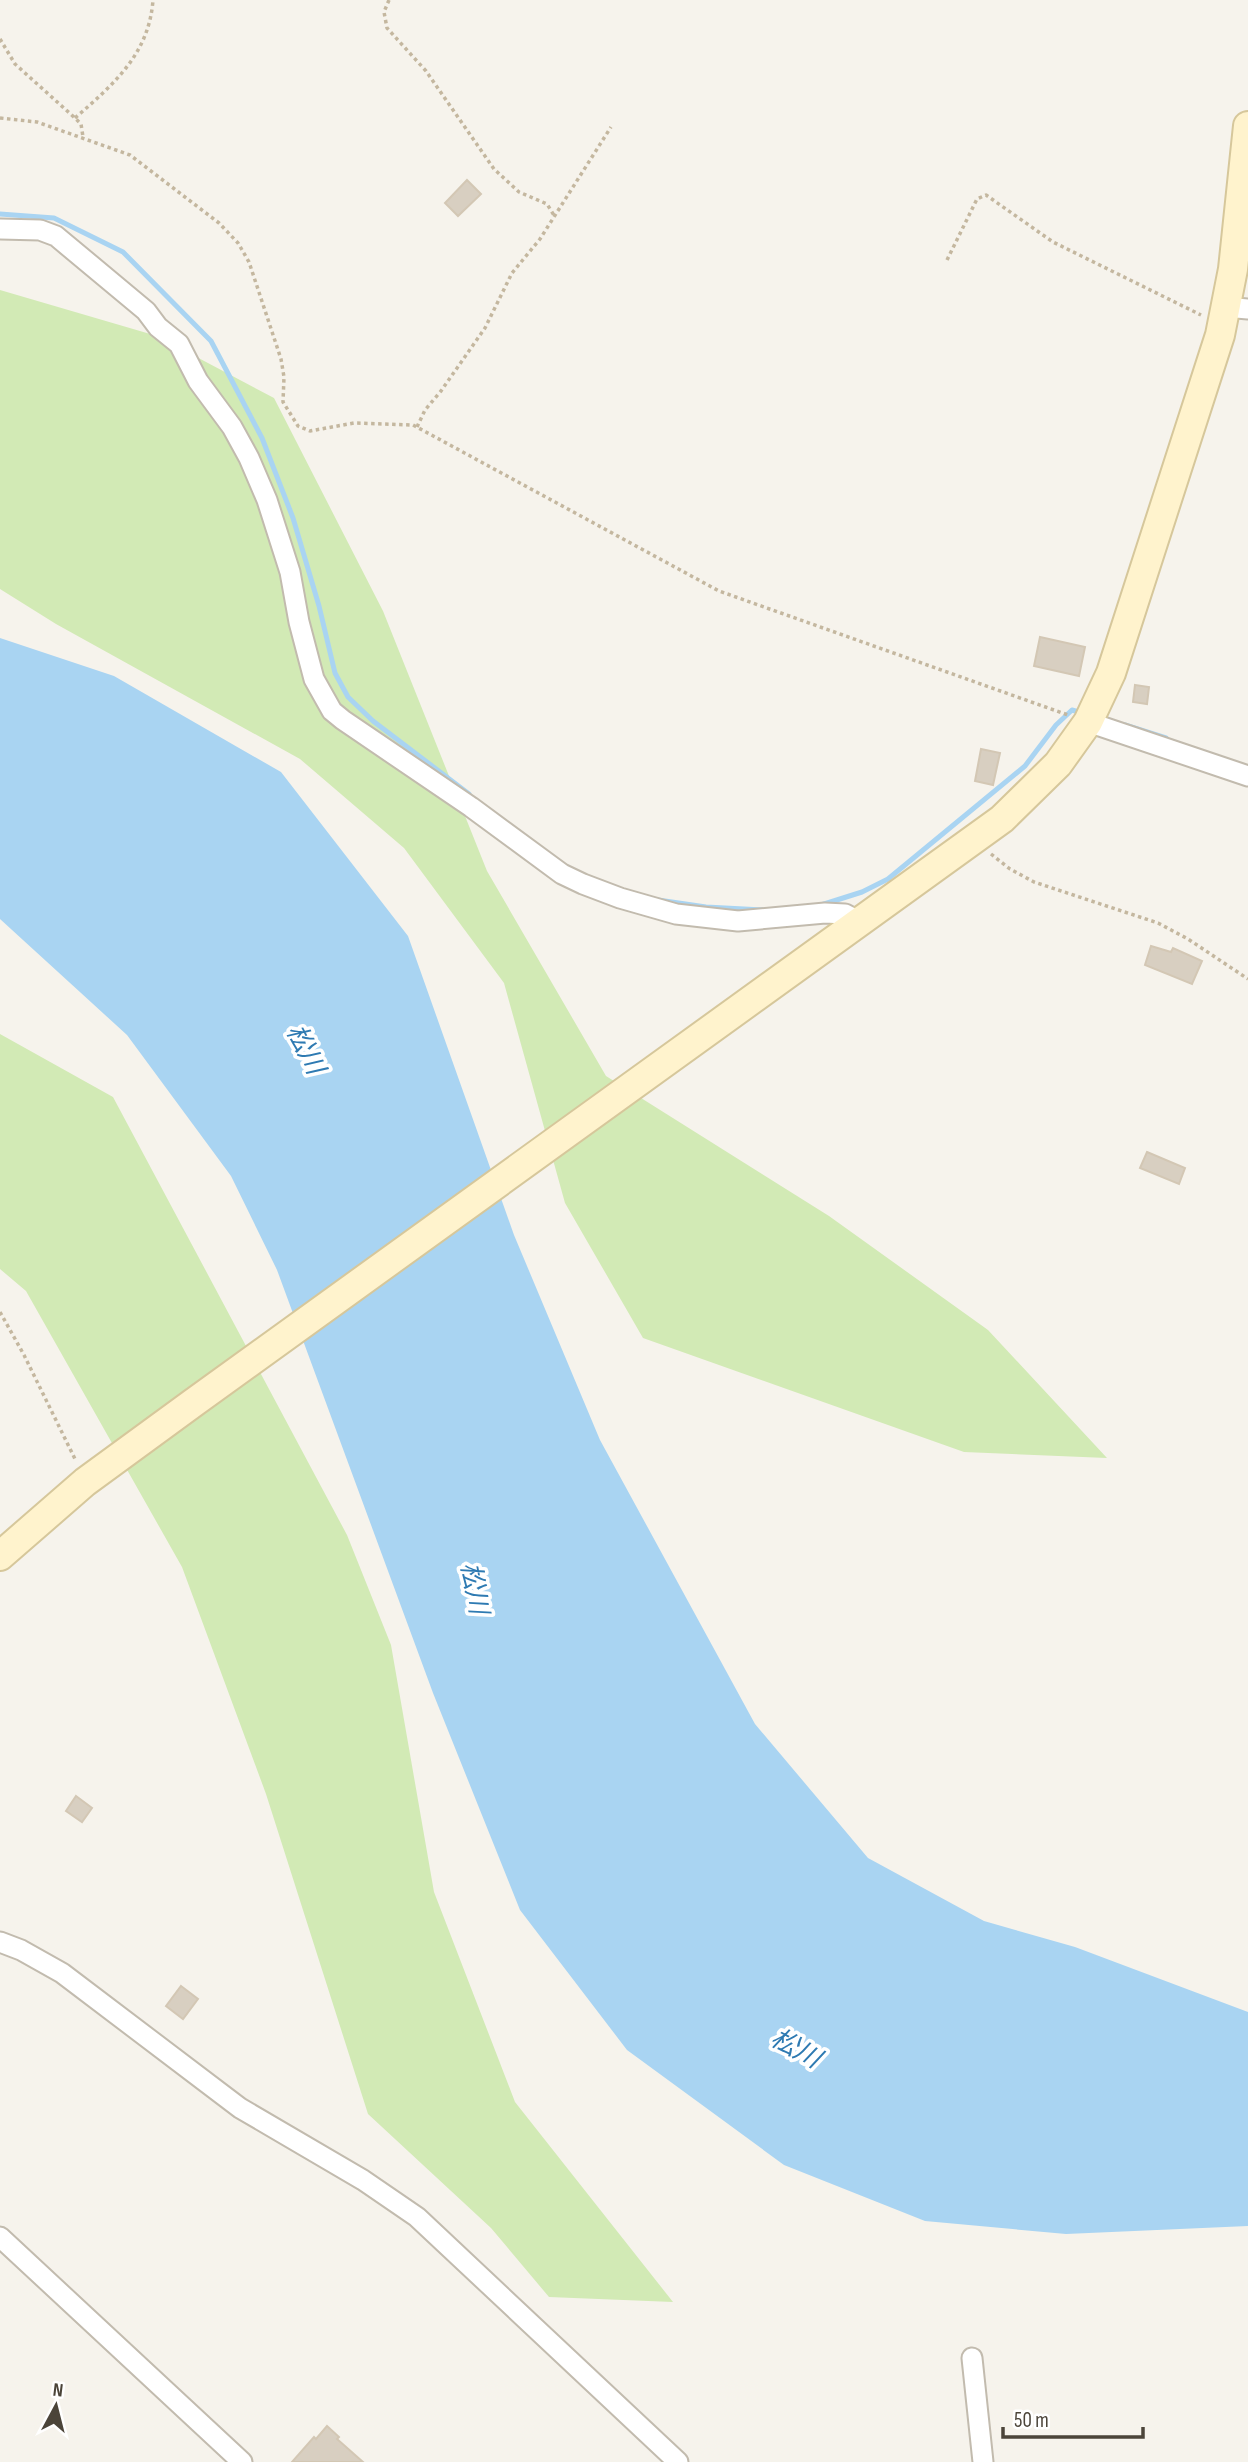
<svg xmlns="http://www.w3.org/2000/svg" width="1248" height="2462" font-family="'Sofia Sans Condensed','Noto Sans JP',sans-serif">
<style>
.green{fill:#d2eab5}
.water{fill:#a9d4f2}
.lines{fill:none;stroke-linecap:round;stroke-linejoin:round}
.stream{stroke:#a9d4f2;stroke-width:5}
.building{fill:#d8cfc1;stroke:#d3c7b4;stroke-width:2}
.street-casing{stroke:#c2bbae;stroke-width:23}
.secondary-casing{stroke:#d6c79b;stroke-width:32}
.path{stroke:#c4b79f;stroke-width:3.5;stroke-dasharray:3.5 3.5;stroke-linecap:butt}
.street{stroke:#fff;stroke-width:19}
.secondary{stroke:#fff3cd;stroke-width:28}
.labels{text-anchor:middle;stroke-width:7;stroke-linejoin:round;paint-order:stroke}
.water-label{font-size:26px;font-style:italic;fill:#2e7ab2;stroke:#fff}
</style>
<rect width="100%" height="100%" fill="#f6f3ec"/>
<!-- green -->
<path class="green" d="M0 290 157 336 274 398 383 611 487 871 606 1076 829 1216 988 1330 1107 1458 964 1452 643 1338 565 1203 504 983 404 848 300 759 56 624 0 589Z
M0 1034 113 1097 347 1535 391 1645 434 1892 515 2102 673 2302 549 2297 491 2228 368 2114 266 1794 182 1567 26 1291 0 1269Z"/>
<!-- water -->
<path class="water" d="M0 638 114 676 281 772 408 936 514 1235 600 1440 755 1724 868 1858 984 1921 1075 1947 1248 2012V2226L1066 2234 925 2221 784 2165 627 2050 520 1910 433 1693 277 1270 231 1176 127 1035 0 919Z"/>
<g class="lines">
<!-- stream -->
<path class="stream" d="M0 214 54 218 123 252 211 341 262 438 293 518 319 606 335 673 348 697 373 721 469 794
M1125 725 1166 738
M658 900 706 907 763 910
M821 905 862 892 888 879 1025 766 1056 725 1072 710 1082 713"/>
</g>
<!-- building -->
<path class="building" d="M467 180 481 194 458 216 445 203Z
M1040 637 1085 647 1079 676 1034 666Z
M1135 685 1149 687 1147 704 1133 702Z
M981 749 1000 753 993 785 975 781Z
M1151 946 1171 952 1173 948 1202 961 1192 984 1145 965Z
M1147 1152 1185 1168 1179 1184 1140 1168Z
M76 1796 92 1808 82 1822 66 1811Z
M181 1986 198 1999 183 2019 166 2006Z
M327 2426 339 2437 337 2439 363 2462H292L314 2437 316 2439Z"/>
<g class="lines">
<defs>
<path id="street" d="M0 229 40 230 56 236 146 311 158 327 179 344 198 381 232 427 249 458 267 500 290 572 299 622 314 679 332 711 343 720 471 807 562 874 583 884 620 898 676 914 738 921 825 913 845 914 860 922
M1225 307 1248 309
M1088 722 1248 776
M0 1942 21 1950 62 1973 240 2108 363 2180 417 2217 678 2462
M0 2237 242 2462
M972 2358 983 2462"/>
<path id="secondary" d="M0 1556 85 1482 193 1403 1002 819 1058 764 1088 722 1111 673 1220 335 1233 269 1248 126"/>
</defs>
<!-- street casing -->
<use href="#street" class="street-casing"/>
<!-- secondary casing -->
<use href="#secondary" class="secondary-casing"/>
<!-- path -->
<path class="path" d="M389 0 384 12 387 28 426 71 494 169 519 192 547 204 555 217
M0 39 15 64 75 118 81 124 83 137
M0 118 37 122 130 155 219 223 238 243 249 262 281 359 284 377 283 402 298 426 310 431 354 423 413 425 719 591 1068 715
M75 118C114 84 149 54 153 0
M947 260 977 199 986 195 1053 242 1201 315
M417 427 425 410 441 391 485 328 512 273 540 239 611 127
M991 854 1010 869 1034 882 1158 923 1188 939 1248 979
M0 1312 24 1355 76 1461"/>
<!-- street -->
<use href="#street" class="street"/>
<!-- secondary -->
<use href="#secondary" class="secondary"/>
</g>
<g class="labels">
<!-- water labels -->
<g class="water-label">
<text transform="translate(306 1049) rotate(63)" y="9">松川</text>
<text transform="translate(475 1588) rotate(79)" y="9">松川</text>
<text transform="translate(796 2048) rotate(29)" y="9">松川</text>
</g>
</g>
<!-- north arrow -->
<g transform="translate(56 2406) rotate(7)" stroke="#ffffff" stroke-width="5" paint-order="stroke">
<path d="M0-5L12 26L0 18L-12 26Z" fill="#4b4439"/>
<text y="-10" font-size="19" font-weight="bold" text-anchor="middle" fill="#4b4439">N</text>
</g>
<!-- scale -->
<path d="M1003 2427v10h140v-10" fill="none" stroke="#4b4439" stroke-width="3.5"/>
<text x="1014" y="2427" font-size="21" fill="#4b4439" stroke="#ffffff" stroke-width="5" paint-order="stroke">50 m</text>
</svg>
